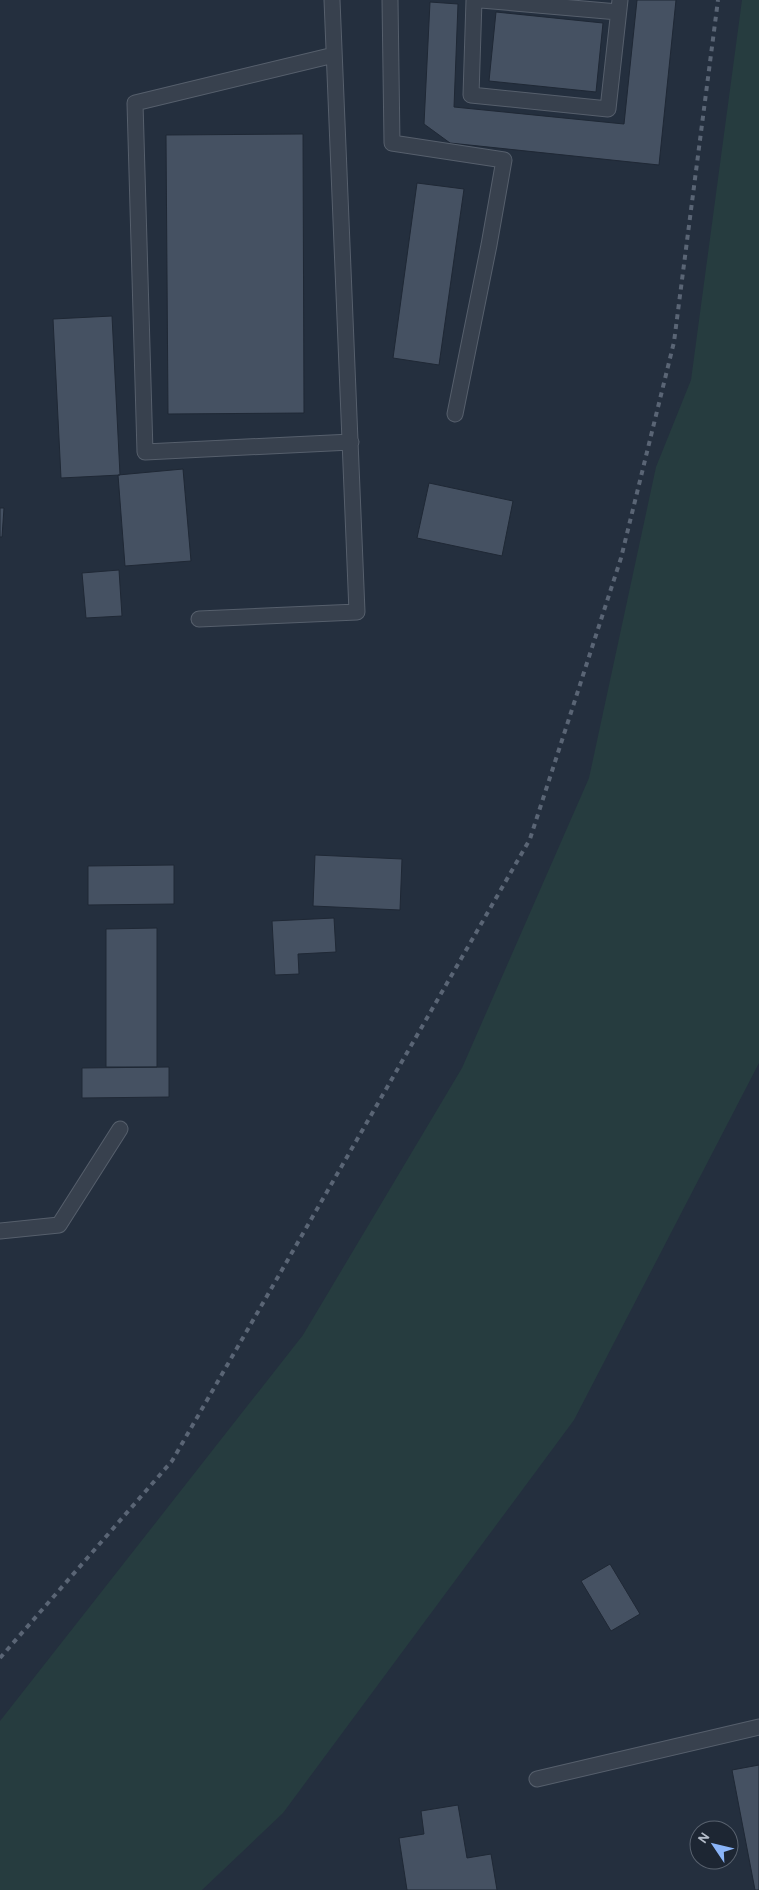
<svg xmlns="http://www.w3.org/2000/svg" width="759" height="1890" font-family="Karla,sans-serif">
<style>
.green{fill:#263c3f}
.building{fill:#455162;stroke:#1f2835}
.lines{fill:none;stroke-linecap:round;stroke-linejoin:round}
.service-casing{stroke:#565f6c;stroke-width:17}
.service{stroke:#38414e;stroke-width:15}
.rail{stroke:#5a6575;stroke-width:4;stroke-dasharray:5 5;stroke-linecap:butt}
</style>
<rect width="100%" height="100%" fill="#242f3e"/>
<!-- green -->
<path class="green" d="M742 0H759V1063L574 1420 283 1813 202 1890H0V1721L303 1335 462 1068 589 778 656 467 691 380Z"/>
<!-- building -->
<path class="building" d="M637 0H676L659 165 450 143 424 124 430 2 458 4 454 107 624 124Z
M496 12 603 23 596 92 489 81Z
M303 134 304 413 168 414 166 135Z
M417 183 464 189 439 365 393 358Z
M112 316 120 475 61 478 53 319Z
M183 469 191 561 125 566 118 475Z
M429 483 513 501 502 556 417 538Z
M0 508H4L2 537H0Z
M119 570 122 616 86 618 82 573Z
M315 855 402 859 400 910 313 906Z
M174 865V904L88 905V866Z
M334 918 336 952 298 954 299 974 275 975 272 921Z
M157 928V1067H106V929Z
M169 1067V1097L82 1098V1068Z
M610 1564 640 1614 611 1631 581 1581Z
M759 1765V1890H755L732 1770Z
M458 1805 467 1858 491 1854 497 1890H407L399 1838 424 1834 421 1811Z"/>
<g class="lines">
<defs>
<path id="service" d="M390 0 392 143 504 160 489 245 455 414
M474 0 471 95 608 109 620 0
M481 0 618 12
M334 55 135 103 145 452 351 442
M199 619 357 612 332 0
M0 1231 59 1225 120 1129
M537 1779 759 1727"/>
</defs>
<!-- service casing -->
<use href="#service" class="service-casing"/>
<!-- service -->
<use href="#service" class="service"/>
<!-- rail -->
<path class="rail" d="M0 1658 172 1461 530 839 621 558 674 342 718 0"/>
</g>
<!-- north arrow -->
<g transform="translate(714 1845) rotate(305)"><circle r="24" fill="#1d2633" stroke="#59626f"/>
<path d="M0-4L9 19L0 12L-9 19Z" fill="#8ab4f8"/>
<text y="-8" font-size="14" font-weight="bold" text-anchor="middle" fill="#b4bcc9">N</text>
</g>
</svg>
